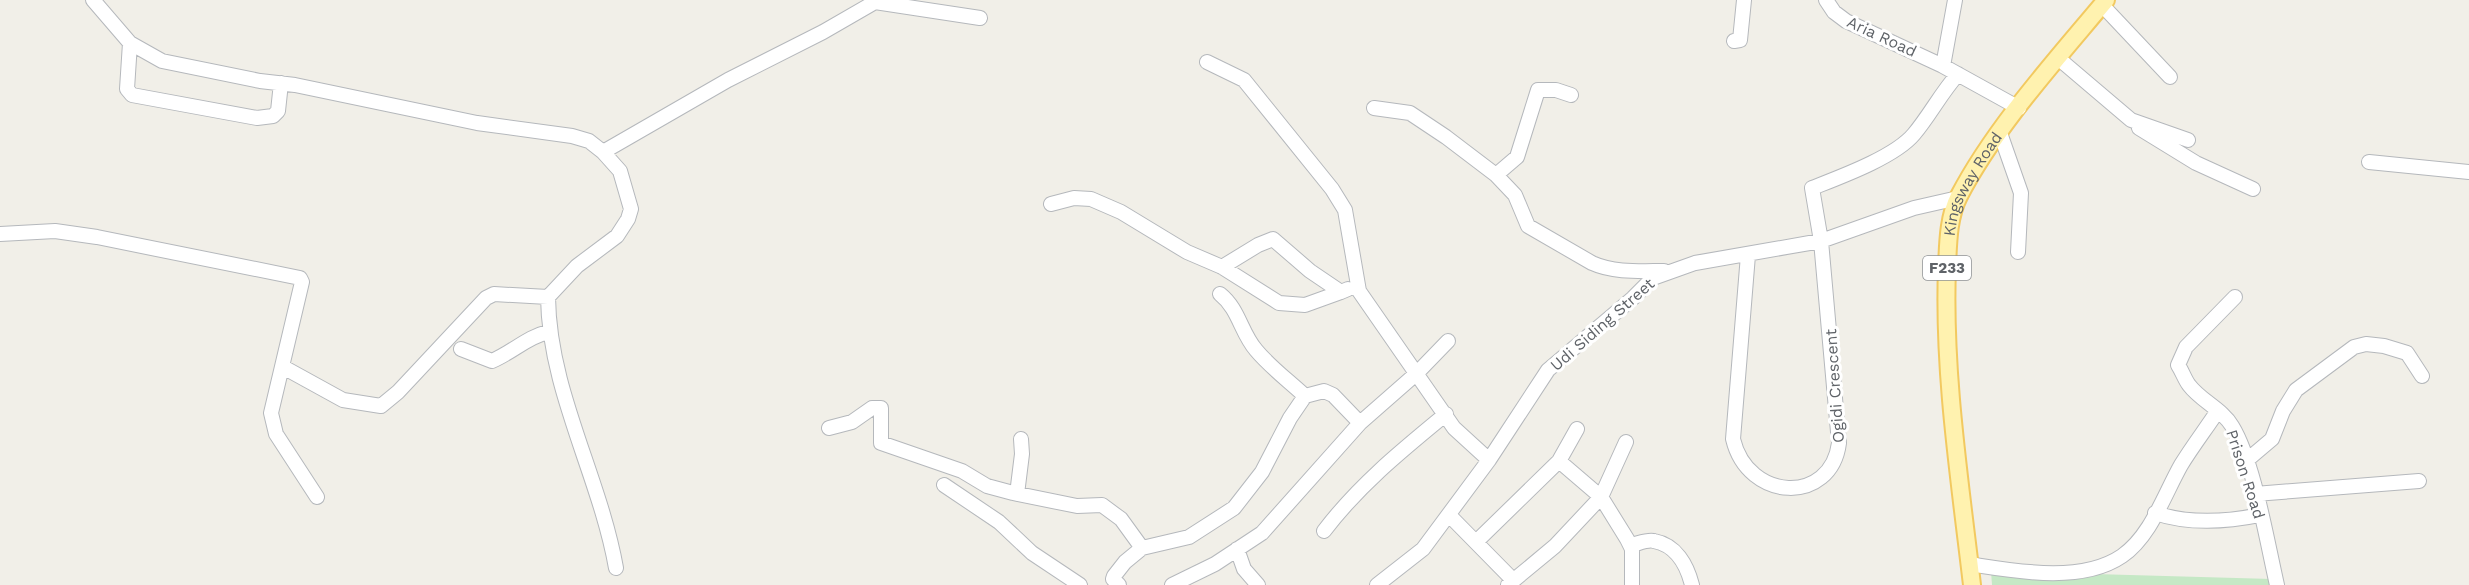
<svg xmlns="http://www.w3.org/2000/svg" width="2469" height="585" font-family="'Work Sans',sans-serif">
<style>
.green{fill:#c5e8c5}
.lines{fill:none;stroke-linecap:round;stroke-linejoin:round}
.minor-casing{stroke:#b5b8bc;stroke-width:16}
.major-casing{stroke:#f2c960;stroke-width:20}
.minor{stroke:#fff;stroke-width:14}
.major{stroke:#fff2af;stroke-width:16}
.labels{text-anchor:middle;stroke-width:6;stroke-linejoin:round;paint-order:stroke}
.shield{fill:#fff;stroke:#8f9295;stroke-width:1.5}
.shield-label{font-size:15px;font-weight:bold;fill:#5f6368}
.street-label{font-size:16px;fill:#5f6368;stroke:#fff}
</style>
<rect width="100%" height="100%" fill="#f1efe8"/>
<!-- green -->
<path class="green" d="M1991 571 2272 579 2274 585H1992Z"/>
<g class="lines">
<defs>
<path id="minor" d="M93 0 130 43 162 61 260 81 295 85 477 123 572 136 589 141 603 152 620 171 631 209 628 219 617 236 577 266 548 297C549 391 600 477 616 568
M1826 0 1834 12 1846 21 1943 66 2019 108
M2102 5 2170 77
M1734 41 1740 40 1744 0
M130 43 127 89 132 95 257 118 273 116 278 111 281 83
M2058 58 2131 120 2188 140
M1207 62 1244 80 1332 189 1345 210 1359 291 1454 428 1489 460
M1943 66 1955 0
M1374 108 1410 113 1446 137 1496 175 1515 195 1528 226 1592 263C1614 273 1640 271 1664 271
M2139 128 2196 163 2253 189
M2000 133 2021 193 2018 252
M603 152 728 80 823 32 875 2 980 18
M2369 162 2469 172
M1496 175 1517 157 1538 90H1556L1571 95
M1051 204 1074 198 1091 199 1121 212 1187 252 1222 267 1279 303 1305 305 1341 292
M0 234 55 231 97 237 300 278 302 282 271 413 276 434 317 497
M1748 255 1733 439C1748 502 1831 505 1839 443L1821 241 1812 188C1840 177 1895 157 1914 134 1930 115 1941 93 1958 74
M1222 267 1258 245 1273 239 1310 271 1341 292 1348 289
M1220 294C1239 309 1241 333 1256 350 1270 367 1289 381 1305 396L1324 391 1333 395 1360 423
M2235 297 2186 347 2178 365C2182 371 2185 380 2189 385 2201 401 2222 409 2232 426 2254 462 2267 542 2277 585
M461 349 492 361C513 352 527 337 548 332
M283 367 343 400 381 406 398 392 486 298 494 294 548 297
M829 428 852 422 872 408H881V443L962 471 987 486 1013 493 1077 506 1102 505 1121 519 1142 548
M1559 461 1601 497 1627 539 1632 549V585
M2246 461 2272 439 2283 411 2296 390 2354 347 2366 344 2384 346 2407 353 2422 376
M944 485 999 522 1032 553 1080 585
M1017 494 1022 454 1021 439
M2255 494 2419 481
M2155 513C2188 524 2226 522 2260 515
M1449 515 1513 580
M1324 531C1359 485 1401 451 1446 414
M1477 541 1559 461 1577 429
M1631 545C1637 544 1648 539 1654 541 1676 545 1687 565 1692 585
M1237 549 1244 569 1258 585
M1969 564C2015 571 2081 584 2122 556 2151 536 2164 495 2181 465 2192 447 2205 430 2217 412
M1119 585 1113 579 1114 576 1125 562 1142 548 1189 537 1234 508 1262 472 1290 418 1305 396
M1172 585 1215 564 1262 533 1360 423 1417 373 1448 341
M1377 585 1423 549 1489 460 1548 370 1633 298 1653 278 1695 263 1821 241 1914 208 1958 198
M1508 585 1555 546 1601 497 1626 442"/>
<g id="major">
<path id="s1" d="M1972 585C1960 481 1943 373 1947 268 1948 245 1948 217 1959 196 1995 127 2056 60 2106 0"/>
</g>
</defs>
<!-- minor casing -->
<use href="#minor" class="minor-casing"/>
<!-- major casing -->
<use href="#major" class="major-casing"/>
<!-- minor -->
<use href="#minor" class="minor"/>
<!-- major -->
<use href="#major" class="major"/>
</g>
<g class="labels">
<!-- shield labels -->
<rect class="shield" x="1923" y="256" width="48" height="24" rx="4.5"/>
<g class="shield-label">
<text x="1947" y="273">F233</text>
</g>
<!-- street labels -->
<g class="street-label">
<text transform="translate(1882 36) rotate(25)" y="6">Aria Road</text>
<text dy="6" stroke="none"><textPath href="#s1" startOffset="408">Kingsway Road</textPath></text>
<text transform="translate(1602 324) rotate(-41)" y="6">Udi Siding Street</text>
<text transform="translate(1834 386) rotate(-94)" y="6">Ogidi Crescent</text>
<text transform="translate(2246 474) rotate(72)" y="6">Prison Road</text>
</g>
</g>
</svg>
